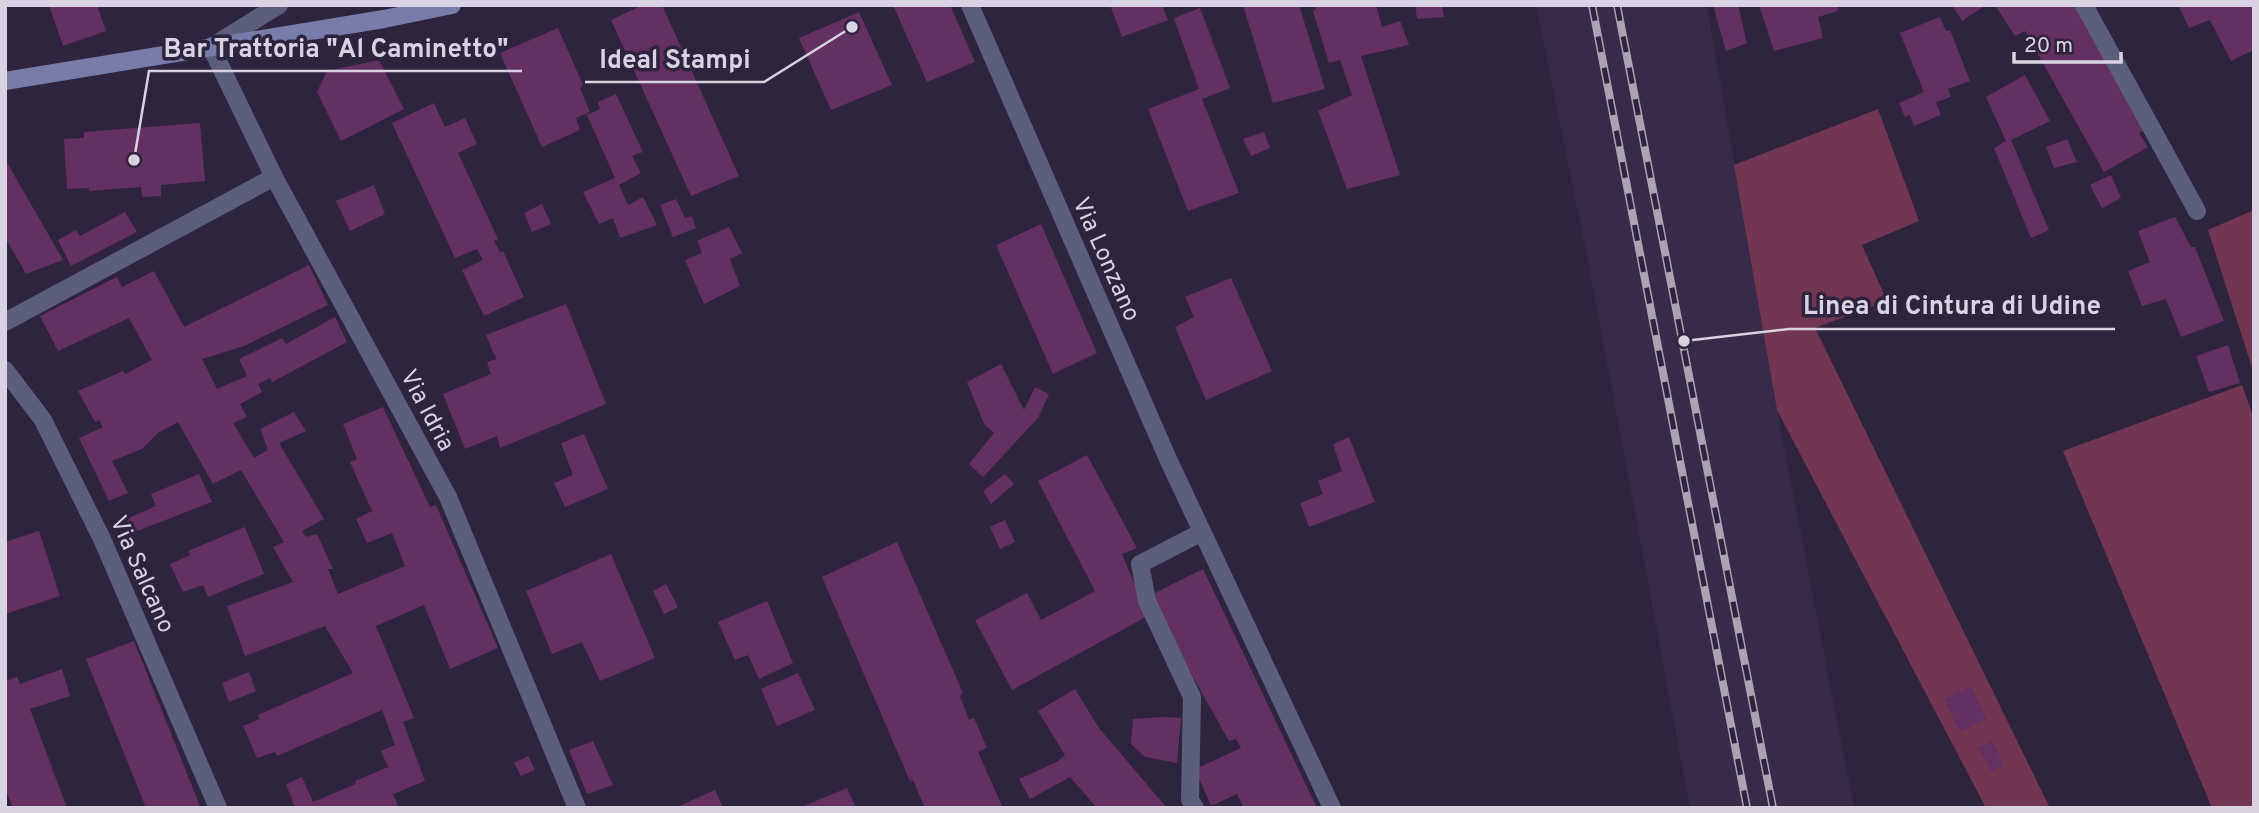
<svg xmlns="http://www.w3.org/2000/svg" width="2259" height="813" font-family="Overpass,sans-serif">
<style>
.built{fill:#382a49}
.green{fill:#733652}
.building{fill:#643062}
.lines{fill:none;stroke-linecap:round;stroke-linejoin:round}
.street{stroke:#5b5f7c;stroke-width:18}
.secondary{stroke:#777caa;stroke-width:18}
.rail-casing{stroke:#aba2b5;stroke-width:8}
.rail{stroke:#2f243d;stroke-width:5;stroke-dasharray:16;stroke-linecap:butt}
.labels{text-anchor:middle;stroke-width:7;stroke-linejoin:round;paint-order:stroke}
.street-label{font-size:24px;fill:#d9d2e2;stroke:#2f243d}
.leader{fill:none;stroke:#d9d2e2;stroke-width:2.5}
.callout-dot{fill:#d9d2e2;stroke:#2f243d;stroke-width:2.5}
.callout-label{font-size:26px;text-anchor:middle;font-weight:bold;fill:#d9d2e2;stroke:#2f243d;stroke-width:7;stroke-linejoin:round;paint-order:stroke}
</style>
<rect width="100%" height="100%" fill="#2f243d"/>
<!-- built -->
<path class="built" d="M1536 5H1707L1777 410 1854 808H1690L1590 272Z"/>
<!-- green -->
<path class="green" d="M1878 109 1919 221 1862 245 1887 301 1815 328 2050 808H1986L1777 410 1734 165Z
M2254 210V374L2208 230Z
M2242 385 2254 419V808H2212L2063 451Z"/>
<!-- building -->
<path class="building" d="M49 5H97L106 31 63 46Z
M643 5H662L739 176 691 196 611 20Z
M893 5H950L975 62 927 82Z
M1110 5H1162L1168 20 1122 37Z
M1243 5H1299L1325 89 1273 103Z
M1315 5H1376L1382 27 1400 21 1409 45 1361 56 1400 175 1347 189 1318 111 1352 95 1340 60 1329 63 1313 11 1316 9Z
M1415 5H1442L1444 17 1417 19Z
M1713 5H1738L1747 43 1726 51Z
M1759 5H1837L1838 11 1818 17 1823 38 1774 51Z
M1952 5H1986L1962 21Z
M1995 5H2075L2145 130 2139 133 2148 147 2104 172 2025 31 2015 36Z
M2178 5H2254V50L2231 61 2210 20 2189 28Z
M1200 8 1230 88 1202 99 1239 193 1188 211 1148 109 1199 89 1174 18Z
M859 12 892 85 831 110 799 38Z
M1940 17 1946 31 1950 30 1970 81 1948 89 1951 97 1936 102 1941 115 1914 126 1910 115 1905 117 1899 103 1924 92 1900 33Z
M558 28 583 85 580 88 590 112 576 118 580 130 542 147 500 53Z
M379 60 404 109 341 141 317 92 327 71Z
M2025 75 2050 121 2011 140 2049 230 2031 238 1994 148 2006 141 1986 97Z
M616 94 643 152 632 156 641 173 619 185 628 205 643 197 657 225 620 238 613 218 599 224 583 192 615 178 587 115 600 109 598 102Z
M434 103 445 127 465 118 477 144 458 153 498 239 494 241 500 252 503 251 524 297 484 316 462 270 483 260 477 249 455 258 392 123Z
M200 123 205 181 161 185V196L142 197 141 187 89 191V188L67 189 64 139 84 138V132Z
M1264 132 1270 148 1251 156 1243 139Z
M2067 139 2077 162 2054 168 2046 147Z
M5 159 63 260 26 274 5 237Z
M2111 175 2121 198 2102 208 2090 185Z
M374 185 385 214 350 231 336 201Z
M676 199 685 218 692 216 696 228 673 237 660 205Z
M542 204 551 224 532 232 524 213Z
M125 212 137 232 71 266 58 240 76 230 80 236Z
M2175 217 2191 247H2195L2224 321 2181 337 2166 299 2142 306 2128 271 2150 262 2138 231Z
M1041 224 1097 353 1053 374 996 245Z
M729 227 742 253 730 259 740 286 704 304 685 260 702 253 697 241Z
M309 265 328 305 244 346 202 359 217 389 247 376 239 359 282 338 286 344 335 317 347 342 272 382 270 378 258 384 262 392 240 404 247 417 233 423 254 458 268 450 260 429 294 412 306 431 279 443 324 519 302 531 306 537 317 534 333 569H328L338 594 405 566 392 533 367 543 356 519 372 511 350 462 357 459 343 424 383 407 430 507 436 505 498 648 450 669 424 605 376 626 414 718 403 722 425 781 393 794 399 808H295L286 784 302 777 313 802 356 784 355 781 388 767 381 751 395 745 382 710 277 756 275 752 257 758 243 726 260 719 258 715 353 673 325 626 245 656 227 606 293 582 273 547 284 542 241 470 213 484 178 422 158 433 142 449 112 461 128 493 109 501 79 438 103 427 99 420 95 422 78 391 123 371 125 374 152 360 129 318 58 351 40 316 117 277 122 287 154 271 184 327Z
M1231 278 1272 371 1206 400 1175 327 1194 317 1185 297Z
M566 304 606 404 500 448 497 436 465 449 443 394 491 374 487 362 496 359 486 335Z
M2228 345 2240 383 2209 392 2196 356Z
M1001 364 1024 410 1035 387 1049 394 1038 418 983 477 969 464 994 433 984 424 967 382Z
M584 434 608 489 565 507 554 483 573 475 561 443Z
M1349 437 1375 502 1309 527 1300 503 1323 494 1318 481 1342 471 1333 444Z
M1087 455 1137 548 1122 554 1148 616 1012 690 975 620 1027 593 1041 620 1095 591 1038 481Z
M199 474 212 502 132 533 126 519 156 506 151 494Z
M1005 474 1014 484 991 504 983 491Z
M1005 520 1015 542 1000 549 990 527Z
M245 527 264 574 208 597 203 585 183 592 170 564 190 555 188 551Z
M39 531 60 596 5 614V542Z
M897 542 963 693 960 696 969 720 974 718 987 748 978 752 1003 808H925L913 780 910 781 822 577Z
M611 554 655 658 600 681 582 642 552 654 526 591Z
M1203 569 1239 644 1317 808H1244L1237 794 1211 806 1195 769 1241 748 1236 739 1229 741 1189 670 1151 595Z
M666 584 678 607 664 614 653 591Z
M767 601 793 663 759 679 748 655 735 660 718 622Z
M134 641 200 806 197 808H146L86 659Z
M62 669 70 696 30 709 67 808H13L5 788V681L17 677 20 684Z
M249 672 256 691 229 702 222 683Z
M798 673 815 710 777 726 761 689Z
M1971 686 1987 719 1960 732 1944 699Z
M1075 689 1099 728 1167 808H1097L1070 777 1030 799 1019 779 1057 762 1065 755 1038 711Z
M1163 717 1181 718 1177 763 1145 757 1131 744 1133 719Z
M593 741 613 785 587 794 569 750Z
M1992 741 2004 765 1991 771 1978 748Z
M528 756 535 770 521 776 514 763Z
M847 788 856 808H799Z
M715 790 723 808H675Z"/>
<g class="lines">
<!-- street -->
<path class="street" d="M279 5 211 47 274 177 448 497 577 808
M970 5 1168 459 1332 808
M2084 5 2197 211
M5 322 274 177
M5 370 43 420 102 539 218 808
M1195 808 1190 800 1192 697 1147 601 1140 564 1202 532"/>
<!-- secondary -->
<path class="secondary" d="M5 81 384 19 452 5"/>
<defs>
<path id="rail" d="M1592 5 1747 808
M1617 5 1773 808"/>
</defs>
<!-- rail casing -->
<use href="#rail" class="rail-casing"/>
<!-- rail -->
<use href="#rail" class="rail"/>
</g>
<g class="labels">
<!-- street labels -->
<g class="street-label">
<text transform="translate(1107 259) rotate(66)" y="8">Via Lonzano</text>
<text transform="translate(428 410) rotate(62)" y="8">Via Idria</text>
<text transform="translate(143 574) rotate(66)" y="8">Via Salcano</text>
</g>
</g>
<!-- callouts -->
<path class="leader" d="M134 160L149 71H522M852 27L764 82H585M1684 341L1789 329H2115"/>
<g class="callout-dot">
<circle cx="134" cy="160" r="7"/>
<circle cx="852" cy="27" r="7"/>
<circle cx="1684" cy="341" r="7"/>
</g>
<g class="callout-label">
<text x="336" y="57">Bar Trattoria "Al Caminetto"</text>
<text x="675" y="68">Ideal Stampi</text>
<text x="1952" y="314">Linea di Cintura di Udine</text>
</g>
<!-- border -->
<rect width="2259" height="813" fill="none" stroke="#d9d2e2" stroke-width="14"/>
<!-- scale -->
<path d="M2014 52v10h107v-10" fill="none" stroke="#d9d2e2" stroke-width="3.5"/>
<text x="2024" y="52" font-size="21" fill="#d9d2e2" stroke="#2f243d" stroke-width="5" paint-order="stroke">20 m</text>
</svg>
